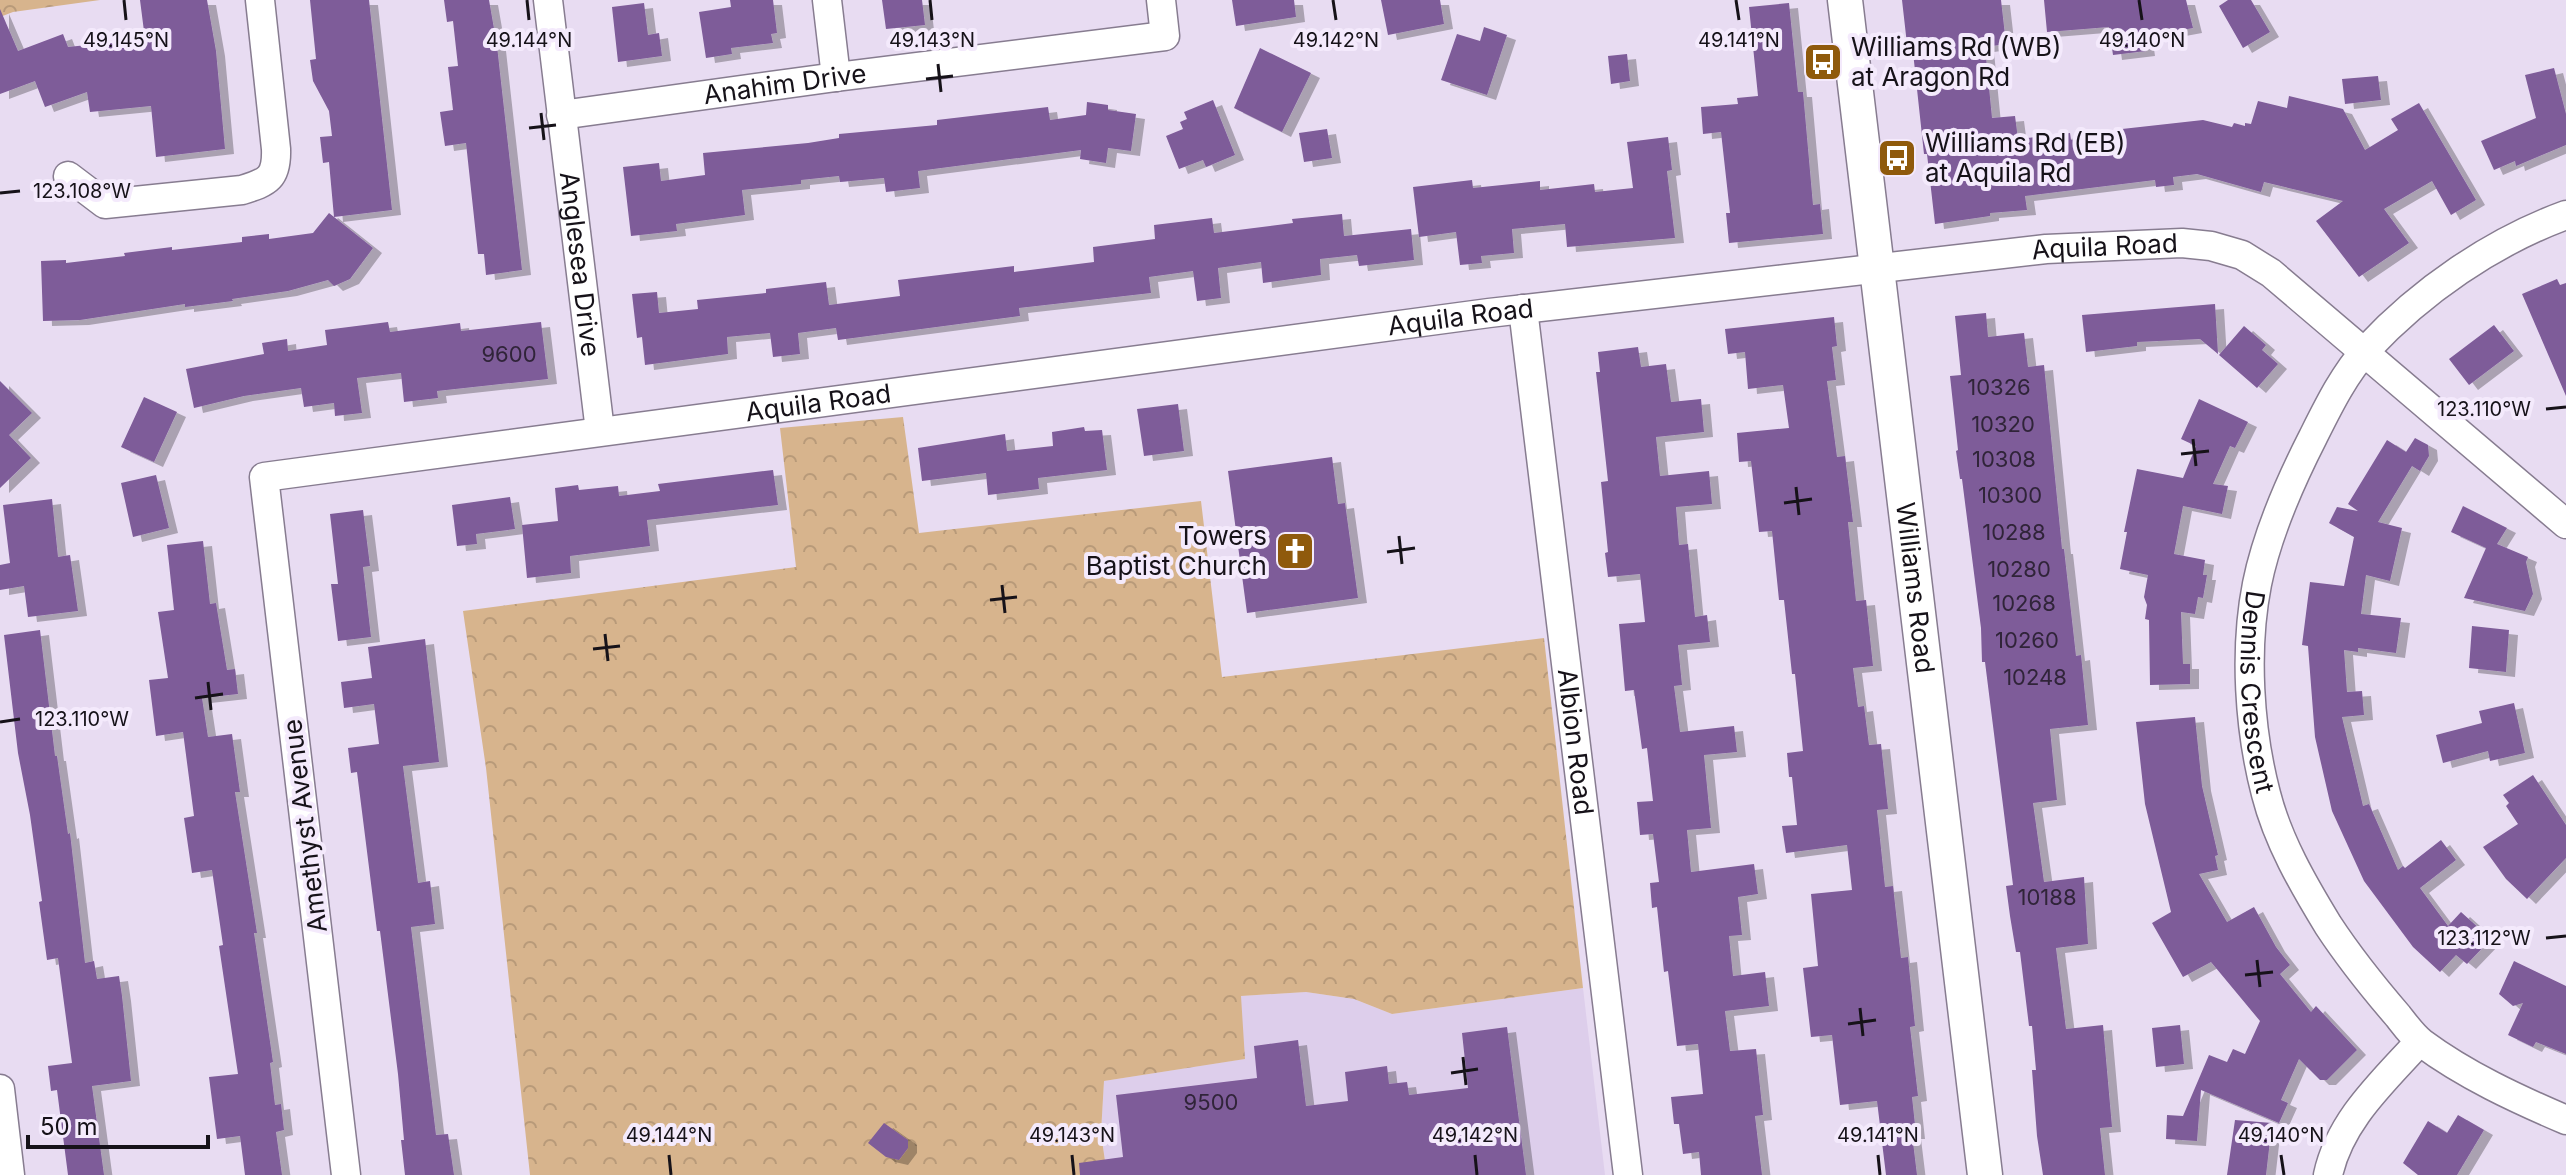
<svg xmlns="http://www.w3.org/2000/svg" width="2566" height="1175" font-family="Inter,sans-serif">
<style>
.built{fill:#ddceeb}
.park{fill:url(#park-crowns)}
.building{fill:#7e5b99;filter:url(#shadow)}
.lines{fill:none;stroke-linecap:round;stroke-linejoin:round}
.minor-casing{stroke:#877c90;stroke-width:31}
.tertiary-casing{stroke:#877c90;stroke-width:37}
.minor{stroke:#fff;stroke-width:28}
.tertiary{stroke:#fff;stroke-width:34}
.ticks{fill:none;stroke:#161219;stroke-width:3}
.labels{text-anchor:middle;stroke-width:8;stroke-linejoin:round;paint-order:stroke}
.number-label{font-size:22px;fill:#302439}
.poi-label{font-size:26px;fill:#161219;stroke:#f4eafc;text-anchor:start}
.street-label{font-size:26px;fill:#161219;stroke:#f4eafc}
.ticks-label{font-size:20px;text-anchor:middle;fill:#161219;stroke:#f4eafc;stroke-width:8;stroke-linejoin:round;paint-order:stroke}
</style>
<defs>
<pattern id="park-crowns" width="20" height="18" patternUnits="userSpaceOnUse" patternTransform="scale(2)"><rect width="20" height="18" fill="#d7b48d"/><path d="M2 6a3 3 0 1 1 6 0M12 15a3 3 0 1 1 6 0" fill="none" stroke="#b89a79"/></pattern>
<filter id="shadow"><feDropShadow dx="9" dy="5" stdDeviation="0" flood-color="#0004"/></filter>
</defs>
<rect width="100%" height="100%" fill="#e8dcf2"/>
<!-- built -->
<path class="built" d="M1583 988 1605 1175H1107L1101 1133 1104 1081 1244 1059 1240 996 1306 992 1354 999 1392 1014Z"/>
<!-- park -->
<path class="park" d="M0 0H100L13 12 0 17Z
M903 417 919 533 1201 501 1222 677 1544 638 1583 988 1392 1014 1354 999 1306 992 1241 996 1245 1059 1104 1081 1101 1133 1107 1175H530L486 768 463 611 796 567 780 428Z"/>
<!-- building -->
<path class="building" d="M140 0H207L216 51 225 149 156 157 151 106 90 112 87 92 45 107 35 81 0 94V9L18 51 63 34 68 47 145 39Z
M310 0H369L392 210 334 217 329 162 323 163 320 137 332 136 329 111 313 81 310 60 316 59Z
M444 0H489L497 46 522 270 486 275 484 254H478L466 143 445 146 440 112 453 110 448 67 458 66 453 21 447 22Z
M730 0H773L777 33 771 34 773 43 731 48 732 54 706 58 699 12 731 7Z
M882 0H922L925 25 886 29Z
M1232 0H1294L1296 17 1236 26Z
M1381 0H1440L1444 24 1388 35Z
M1902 0H2001L2006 44 1985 47 1992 118 2015 116 2018 139 2070 133 2071 140 2123 134 2122 129 2203 120 2232 127 2234 123 2245 126V123L2251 124 2258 101 2287 108 2289 96 2343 109 2365 150 2398 130 2391 119 2419 103 2476 200 2451 215 2432 181 2384 209 2409 243 2359 277 2316 221 2343 201 2264 182 2261 192 2197 174 2173 177 2174 185 2156 187 2155 180 2025 196 2027 210 1990 213V216L1935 224 1927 154H1924L1913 52 1908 53Z
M2044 0H2186L2193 28 2144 37 2146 51 2113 55 2109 27 2047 32Z
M2228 0H2251L2270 32 2243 48 2219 6Z
M644 3 648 35 659 33 662 56 618 62 612 7Z
M1789 3 1798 92H1803L1813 205 1820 204 1823 234 1729 243 1726 213H1730L1721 132 1703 134 1701 107 1738 104 1737 98 1758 96 1749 7Z
M1484 27 1507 35 1487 95 1441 80 1457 34 1480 41Z
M1260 48 1311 73 1282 132 1234 108Z
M1627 54 1630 81 1611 84 1608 56Z
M2554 68 2566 114V145L2516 166 2515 161 2494 170 2481 141 2536 118 2525 75Z
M2378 76 2381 100 2345 104 2342 79Z
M1213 100 1235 155 1206 167 1203 160 1179 169 1166 136 1183 129 1180 122 1187 119 1184 112Z
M1087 102 1108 105V110L1136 114 1131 151 1108 148 1106 163 1080 159 1081 150 918 171 920 188 886 192 884 178 840 182 839 176 801 180V184L742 190 745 215 676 224 677 231 631 236 623 167 659 163 661 181 705 175 703 153 808 143 839 138V134L937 125V120L1048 107 1050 120 1086 115Z
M1327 129 1332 158 1304 162 1299 133Z
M1668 137 1672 170 1667 171 1675 238 1567 247 1565 224 1512 229 1514 253 1481 256 1482 263 1460 265 1456 232 1419 237 1413 187 1472 180 1473 188 1540 181V190L1594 184 1595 192 1633 188 1627 142Z
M329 213 373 248 350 279 334 286 328 280 288 291 232 299 233 301 185 307V304L80 320 43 321 41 261 66 260V263L125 256 124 253 172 247V250L242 242V237L269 234V239L313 233Z
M1342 214 1344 236 1411 229 1414 260 1359 266 1357 255 1320 259 1321 275 1263 283 1261 262 1218 268 1221 298 1197 301 1193 271 1149 277 1151 293 1019 308 1020 316 838 340 836 328 798 333 800 354 773 357 770 333 727 337 728 354 645 365 642 337 637 338 632 294 657 292 659 313 698 309 697 300 766 293V289L826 282 829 305 900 296 898 280 1014 266V272L1094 262 1093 247 1155 239 1154 225 1212 218 1214 233 1293 223 1292 219Z
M2557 279 2560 285 2566 283V396L2522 294Z
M2215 304 2218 354 2200 339 2137 342V346L2086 352 2082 315Z
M1986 313 1988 337 2024 333 2028 367 2044 365 2062 549H2064L2076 656 2081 655 2088 725 2050 729 2057 800 2033 803 2044 882 2084 877 2088 944 2056 948 2066 1029 2103 1025 2112 1127 2100 1128 2105 1175H2043L2037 1136 2032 1070H2036L2032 1026H2029L2020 952H2016L2010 916 2006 886 2013 885 1985 662H1982L1981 628 1962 479H1960L1956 451 1958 450 1950 376 1961 375 1955 316Z
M1834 317 1837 346 1832 347 1836 380 1827 381 1837 457 1845 456 1853 522H1848L1856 601 1866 600 1873 666 1853 668 1858 707 1864 706 1869 745 1881 744 1888 809 1877 810 1885 887 1893 886 1901 958 1908 957 1915 1026 1910 1027 1918 1096 1912 1097 1916 1134H1912L1917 1175H1886L1877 1101 1840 1105 1832 1035 1811 1037 1803 968 1818 966 1811 894 1852 890 1847 845 1786 853 1782 826 1797 825 1792 777H1789L1787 753 1803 751 1795 674H1792L1784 600H1779L1772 531 1759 532 1751 461 1739 462 1737 433 1789 428 1783 385 1748 389 1745 352 1728 354 1725 329Z
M388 322 390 332 460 323 461 331 541 322 548 379 437 391 438 398 404 402 401 373 357 378 362 413 335 416 334 403 304 407 301 388 244 396 194 408 186 369 264 354 262 343 287 339 288 351 327 345 325 330Z
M2494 325 2514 351 2469 385 2449 359Z
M2244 326 2266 345 2262 350 2278 364 2257 388 2219 355Z
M1638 347 1641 367 1666 364 1671 402 1701 399 1704 432 1656 437 1660 476 1709 471 1712 504 1676 507 1679 545 1688 544 1695 617 1707 615 1710 642 1678 645 1682 685 1674 686 1680 732 1734 726 1737 752 1704 755 1711 828 1687 830 1691 872 1754 864 1758 894 1738 897 1742 935 1729 936 1733 976 1765 972 1769 1006 1725 1011 1730 1051 1756 1049 1763 1115 1755 1116 1762 1175H1701L1699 1152 1683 1154 1679 1124H1674L1671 1097 1703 1094 1698 1044 1677 1046 1668 971 1664 972 1657 907 1652 908 1650 883 1659 882 1653 834 1640 835 1637 802 1653 801 1647 748 1642 749 1634 690 1625 691 1619 624 1645 622 1640 574 1608 577 1605 553 1608 552 1601 482 1608 481 1596 372H1600L1598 352Z
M0 381 32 413 9 435 31 458 0 488Z
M144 397 177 412 154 462 121 447Z
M2199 399 2248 422 2235 448 2230 446 2213 484 2228 486 2222 514 2183 506 2174 554 2205 560 2203 575H2207L2203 598 2198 597 2195 614 2181 612 2183 664H2190V684L2150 685 2149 620 2145 619 2147 605 2144 597 2148 575 2120 569 2127 532H2124L2137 469 2183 478 2196 446 2181 439Z
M1178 404 1184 451 1144 456 1137 409Z
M1084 427 1085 431 1102 430 1107 470 1038 478 1039 489 988 495 986 473 922 481 918 448 1005 434 1007 451 1053 446 1052 432Z
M2415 438 2428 445 2429 456 2420 471 2412 466 2378 522 2402 528 2390 581 2366 575 2361 614 2401 618 2396 653 2358 648V652L2344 650 2347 692 2362 691 2364 715 2342 717 2363 806 2369 804 2398 870 2403 866 2405 868 2441 840 2456 860 2420 888 2448 926 2461 912 2491 939 2467 964 2456 955 2440 972 2413 947 2364 881 2332 811 2315 737 2308 646 2302 645 2310 582 2344 586 2354 537 2329 523 2337 507 2358 511 2348 504 2387 440 2406 452Z
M1332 457 1338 504 1345 503 1358 598 1247 613 1228 471Z
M773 470 778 505 647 520 650 546 570 556 571 573 527 578 522 525 558 521 555 488 578 485 579 490 618 486 619 496 660 491 658 484Z
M156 475 169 528 133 537 121 483Z
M510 497 515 529 476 534 477 544 457 546 452 505Z
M52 499 58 557 70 555 78 611 28 617 24 586 0 590V565L10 563 3 505Z
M2463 506 2507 528 2497 544 2528 557 2526 562 2533 594 2525 611 2464 598 2486 548 2451 532Z
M363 510 370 566 363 567 371 637 338 641 331 584H338L330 514Z
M203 541 210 604 216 603 227 670 235 669 238 694 202 698 208 737 232 734 240 792H235L257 933H254L273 1062 270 1063 275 1105 281 1104 284 1130 276 1132 282 1175H245L240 1136 217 1139 209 1077 238 1074 219 946 223 945 212 870 192 873 184 818 194 816 183 732 156 736 149 680 168 678 158 612 174 610 167 545Z
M2472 626 2509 630 2506 672 2469 668Z
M40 630 55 756H57L68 834 70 833 85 963 94 961 97 979 119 976 122 996 131 1081 92 1086 104 1175H68L57 1090 51 1091 48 1066 72 1063 58 958 47 960 39 902 42 901 30 815 18 753 4 635Z
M425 639 439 762 403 766 418 883 430 881 435 924 411 927 436 1135 448 1134 454 1175H405L401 1140H404L398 1074 380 931H377L357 772 351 773 348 748 379 744 374 704 344 708 341 682 372 678 368 647Z
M2514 703 2525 753 2490 761 2488 751 2443 763 2436 735 2482 723 2479 711Z
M2195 717 2202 786 2218 855 2215 856 2218 870 2199 874 2227 922 2254 907 2276 947 2290 965 2280 974 2311 1012 2316 1006 2357 1050 2327 1080H2320L2299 1059 2281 1100 2288 1103 2279 1123 2201 1090 2197 1141 2166 1139 2167 1115 2183 1116 2209 1055 2227 1062 2233 1049 2245 1054 2260 1021 2211 962 2183 977 2152 923 2171 912 2145 804 2136 722Z
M2533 775 2566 825V858L2527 899 2506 879 2483 847 2518 824 2506 806 2509 803 2503 795Z
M2514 961 2566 986V1054L2536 1042 2533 1047 2508 1035 2523 1003 2513 1006 2499 994Z
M2180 1025 2184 1064 2156 1067 2152 1028Z
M1507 1027 1526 1175H1080L1079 1163 1123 1157 1116 1095 1257 1078 1254 1046 1298 1040 1306 1106 1348 1101 1345 1072 1387 1066 1389 1084 1407 1082 1409 1095 1468 1088 1462 1033Z
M2458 1115 2484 1130 2457 1175H2418L2403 1163 2428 1121 2447 1133Z
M2235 1120 2272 1123 2266 1175H2227Z
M884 1123 908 1140V1148L899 1160 886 1157 868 1143Z"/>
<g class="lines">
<defs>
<g id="minor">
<path id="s1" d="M548 0 600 431"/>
<path d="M827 0 836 77"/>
<path id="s2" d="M561 115 836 77 1165 36 1161 0"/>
<path d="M68 176 105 204 242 190C268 182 277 178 276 149L260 0"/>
<path id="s3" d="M2566 215C2492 242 2421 291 2367 349 2344 374 2328 407 2313 437 2290 482 2267 534 2257 584 2244 650 2249 729 2266 794 2278 841 2303 884 2328 925 2349 957 2373 987 2398 1016 2405 1025 2413 1036 2422 1043 2465 1075 2517 1099 2566 1120"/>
<path id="s4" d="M1523 309 1628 1175"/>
<path d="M0 1089 10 1175"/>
<path id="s5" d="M346 1175 264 477 1489 313 2046 249 2182 243 2211 246 2242 255 2271 273 2566 524"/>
<path d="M2328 1175C2340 1120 2383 1082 2419 1042"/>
</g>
<g id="tertiary">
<path id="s6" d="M1845 0 1985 1175"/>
</g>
</defs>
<!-- minor casing -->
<use href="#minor" class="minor-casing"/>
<!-- tertiary casing -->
<use href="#tertiary" class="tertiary-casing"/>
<!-- minor -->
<use href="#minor" class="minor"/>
<!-- tertiary -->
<use href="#tertiary" class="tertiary"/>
</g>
<!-- ticks -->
<path class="ticks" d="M124 0 126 20M527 0 529 20M930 0 932 20M1333 0 1336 20M1736 0 1739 20M2139 0 2142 20M938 64 941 92M926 79 953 76M541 113 544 140M529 128 556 125M0 193 20 191M2546 409 2566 407M2193 439 2196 466M2181 454 2209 451M1796 487 1799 515M1784 503 1812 499M1399 536 1402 564M1387 552 1415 548M1002 585 1005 613M990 600 1017 597M605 634 608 661M593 649 620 646M208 682 211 710M195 698 223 694M0 722 20 719M2546 938 2566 936M2257 960 2260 987M2245 975 2273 972M1860 1008 1863 1036M1848 1024 1876 1020M1463 1057 1466 1085M1451 1073 1478 1069M669 1155 671 1175M1072 1155 1074 1175M1475 1155 1477 1175M1878 1155 1880 1175M2281 1155 2284 1175"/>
<!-- icons -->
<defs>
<symbol id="bus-square" viewBox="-11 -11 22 22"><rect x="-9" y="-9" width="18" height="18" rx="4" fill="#8f5a0c" stroke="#f4eafc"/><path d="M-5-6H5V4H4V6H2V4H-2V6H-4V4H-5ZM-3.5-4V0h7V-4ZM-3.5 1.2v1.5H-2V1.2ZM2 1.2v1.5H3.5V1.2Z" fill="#fff"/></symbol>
<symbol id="church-square" viewBox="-11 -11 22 22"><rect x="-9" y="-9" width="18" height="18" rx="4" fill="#8f5a0c" stroke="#f4eafc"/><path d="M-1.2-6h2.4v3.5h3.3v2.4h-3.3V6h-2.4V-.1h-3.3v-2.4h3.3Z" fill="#fff"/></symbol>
</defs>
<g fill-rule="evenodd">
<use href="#bus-square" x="1801" y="40" width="44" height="44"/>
<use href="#bus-square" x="1875" y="136" width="44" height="44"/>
<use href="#church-square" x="1273" y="529" width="44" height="44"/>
</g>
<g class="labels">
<!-- number labels -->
<g class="number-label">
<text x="509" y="362">9600</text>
<text x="1999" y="395">10326</text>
<text x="2003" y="432">10320</text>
<text x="2004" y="467">10308</text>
<text x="2010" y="503">10300</text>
<text x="2014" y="540">10288</text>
<text x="2019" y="577">10280</text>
<text x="2024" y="611">10268</text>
<text x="2027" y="648">10260</text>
<text x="2035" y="685">10248</text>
<text x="2047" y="905">10188</text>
<text x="1211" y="1110">9500</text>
</g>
<!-- poi labels -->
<g class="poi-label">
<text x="1851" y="56">Williams Rd (WB)<tspan x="1851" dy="30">at Aragon Rd</tspan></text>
<text x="1925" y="152">Williams Rd (EB)<tspan x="1925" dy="30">at Aquila Rd</tspan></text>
<text x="1267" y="545" text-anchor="end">Towers<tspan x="1267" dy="30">Baptist Church</tspan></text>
</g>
<!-- street labels -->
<g class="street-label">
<text dy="9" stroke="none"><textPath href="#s2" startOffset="226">Anahim Drive</textPath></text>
<text dy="9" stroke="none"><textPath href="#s5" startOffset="2558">Aquila Road</textPath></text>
<text dy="9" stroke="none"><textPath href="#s1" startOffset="266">Anglesea Drive</textPath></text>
<text dy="9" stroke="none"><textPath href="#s5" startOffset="1910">Aquila Road</textPath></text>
<text dy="9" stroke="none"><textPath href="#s5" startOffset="1262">Aquila Road</textPath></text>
<text dy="9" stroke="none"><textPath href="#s6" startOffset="592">Williams Road</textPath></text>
<text dy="9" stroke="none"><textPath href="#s3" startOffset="612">Dennis Crescent</textPath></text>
<text dy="9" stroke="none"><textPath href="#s4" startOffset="436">Albion Road</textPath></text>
<text transform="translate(305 826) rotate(-97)" y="9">Amethyst Avenue</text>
</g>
</g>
<g class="ticks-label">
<text x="126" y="47">49.145°N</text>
<text x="529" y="47">49.144°N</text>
<text x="932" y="47">49.143°N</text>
<text x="1336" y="47">49.142°N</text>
<text x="1739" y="47">49.141°N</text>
<text x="2142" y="47">49.140°N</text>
<text x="82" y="198">123.108°W</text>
<text x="2484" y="416">123.110°W</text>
<text x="82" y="726">123.110°W</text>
<text x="2484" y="945">123.112°W</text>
<text x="669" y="1142">49.144°N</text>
<text x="1072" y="1142">49.143°N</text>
<text x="1475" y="1142">49.142°N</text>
<text x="1878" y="1142">49.141°N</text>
<text x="2281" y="1142">49.140°N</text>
</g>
<!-- scale -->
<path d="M28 1135v12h180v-12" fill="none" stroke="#161219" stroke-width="4"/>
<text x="40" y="1135" font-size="24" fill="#161219" stroke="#f4eafc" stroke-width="6" paint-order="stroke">50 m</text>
</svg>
